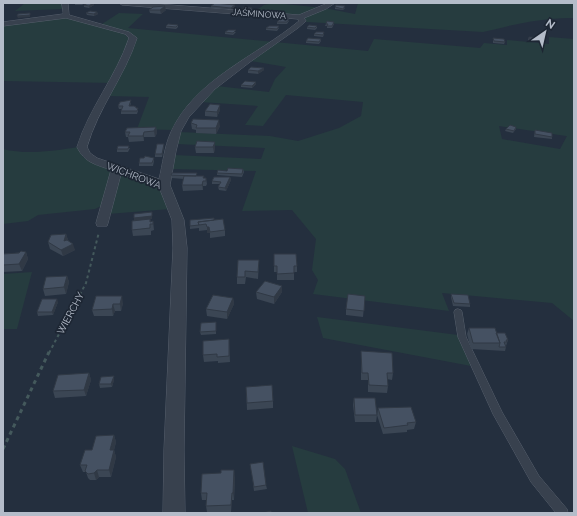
<svg xmlns="http://www.w3.org/2000/svg" width="577" height="516" font-family="Raleway,sans-serif">
<style>
.green{fill:#263c3f;fill-rule:evenodd}
.lines{fill:none;stroke-linecap:round;stroke-linejoin:round}
.lane-casing{stroke:#565f6c;stroke-width:1}
.street-casing{stroke:#565f6c;stroke-width:1}
.path-far1{stroke:#44595c;stroke-width:2;stroke-dasharray:3 3;stroke-linecap:butt}
.path{stroke:#44595c;stroke-width:3;stroke-dasharray:4 4;stroke-linecap:butt}
.lane{fill:#38414e;fill-rule:evenodd}
.street{fill:#38414e;fill-rule:evenodd}
.wall{fill:#3b4654}
.shaded-wall{fill:#303945}
.building{fill:#455162;stroke:#303945}
.labels{text-anchor:middle;stroke-width:3.5;stroke-linejoin:round;paint-order:stroke}
.far-street-label{font-size:9px;fill:#b4bcc9;stroke:#1d2633}
.street-label{font-size:10px;fill:#b4bcc9;stroke:#1d2633}
</style>
<rect width="100%" height="100%" fill="#242f3e"/>
<!-- green -->
<path class="green" d="M25 3H62V9L15 11Z
M274 3 324 8 355 14 358 3H574V18C544 17 512 25 483 32L307 22 303 21 300 17 252 13 264 5Z
M119 13 143 14 128 28 368 51 374 39 480 48 484 43 507 45V40L549 44V37L574 39V321L552 303 442 293 449 311 313 294 318 280 312 270 316 239 292 210 242 211 256 171 172 169 174 155 261 159 265 148 176 144 179 132 270 136 298 141 339 128 361 116 363 102 286 95 263 126 245 125 258 106 200 102 217 86 269 92 275 79 286 67 245 60C219 79 187 99 173 130L137 129 149 97 108 96 114 83 3 81V24L66 16 93 24H102ZM499 126 566 136H567L560 149 502 139Z
M78 147 83 157 102 165 117 169 105 204 95 209 38 215 28 221 3 224V149C26 155 55 151 78 147Z
M126 174 160 188 170 209 108 214 120 176Z
M32 272 17 329H3V274Z
M317 317 458 335 471 366 323 338Z
M292 446 335 459 345 469 361 513H308Z"/>
<g class="lines">
<defs>
<path id="lane" d="M458 309 461 310 462 312 466 337 502 412 539 476 567 509 568 513H556L531 482 493 414 458 337 454 312 455 310Z"/>
<path id="street" d="M62 3H68L69 15 129 32 137 38C125 76 98 108 87 147L90 153 97 158 159 179C163 164 164 147 171 132 195 79 257 56 299 21L298 19 122 5 119 3H145L299 15 328 3H335L326 9 304 18 306 21 298 28 250 62 215 89 189 117 181 131 176 151 170 185 184 220 187 248 184 450 185 513H163L164 450 173 248 172 220 159 187 121 174 108 223 107 226H97L96 223 111 170C95 164 85 163 77 147 89 108 116 77 129 38L125 34 66 18 3 26V22L63 14Z"/>
</defs>
<!-- lane casing -->
<use href="#lane" class="lane-casing"/>
<!-- street casing -->
<use href="#street" class="street-casing"/>
<!-- path-far1 -->
<path class="path-far1" d="M49 353 86 283 99 232"/>
<!-- path -->
<path class="path" d="M3 449 49 352"/>
<!-- lane -->
<use href="#lane" class="lane"/>
<!-- street -->
<use href="#street" class="street"/>
</g>
<!-- wall -->
<path class="wall" d="M75 3H86L82 5H75Z
M93 3 94 5 89 8 84 7V5Z
M211 6 235 7 231 9 211 8Z
M335 7 345 8 343 10 335 9Z
M252 8V10L250 12 242 11V9Z
M149 10H166L161 14 150 13Z
M97 12 98 14 94 16 87 15 86 13Z
M289 21 287 24H277V22Z
M326 24H334L332 28H327V26H325Z
M178 25V27L176 29 166 28V26Z
M317 26V28L315 30 307 29V27Z
M266 28H279L277 31 266 30Z
M225 32H236L233 35 225 34Z
M314 34H324L323 37 314 36Z
M529 37 544 40 543 42H529L528 39Z
M493 38 505 42 504 44 493 43Z
M321 39V41L319 44 306 43V41Z
M264 68V70L258 74 248 73V70Z
M256 84 252 88 241 87V85Z
M131 103 130 106 136 107V108H138V111L137 114H121V111L122 109H119L118 106Z
M220 110 217 117 205 116V111Z
M191 123 220 126 216 134 196 133V130L192 129Z
M156 127 157 133 155 137H144V141L129 142 128 137H126L125 132Z
M516 127V129L513 133 505 131 506 129Z
M535 130 552 137V139L534 137Z
M215 142V147L214 153H196L195 147Z
M164 144V147L162 157H155V154Z
M130 148 128 152H117V149Z
M154 158V161L153 166H139V163Z
M243 169 244 172 242 177 217 175V173Z
M171 175 197 176 204 178H206L207 184 206 186H203V190L183 191 182 185 184 179 172 178Z
M230 177 231 180 226 191 219 190 218 187 220 184H212V181Z
M152 215V219H150L151 222 153 221 154 230 151 231V235L133 236 132 230 134 220Z
M190 220H214L225 230V236L210 238V233H207V230L199 231V228L190 229Z
M66 234 68 240 75 250 63 256 50 249 48 242Z
M26 252 28 259 22 271 3 272V254Z
M274 254 297 266V272H294V280H277V272H274Z
M259 260 258 279 246 277 245 284H237V277Z
M67 276 69 282 66 294 45 296 43 289Z
M256 292H282L274 304 257 299Z
M451 294 470 304V307L453 306 451 297Z
M96 296 123 303 121 311H115L113 316H94L92 310Z
M365 296 363 317 346 315V309Z
M233 298 234 304 227 319 207 316 206 309Z
M58 302 53 315 38 316 37 312Z
M216 322V334L201 335 200 332Z
M469 328 496 333 508 340 506 346V347L505 351 471 349 467 334Z
M229 339 230 362 218 363V361L204 362 203 355Z
M361 351 393 373 392 380 387 379 388 386 387 393 368 392V380H361Z
M89 373 91 380 86 396 55 398 53 391Z
M114 376V380L112 387 100 388 99 384Z
M246 387 273 401V408L247 410Z
M354 398 377 415 376 422H355L353 405Z
M378 408 416 422 414 429 407 430V432L383 434 377 415Z
M114 435 116 442 114 450 116 457 111 477H99L96 480H90L88 478 86 472H83L80 465 92 450Z
M251 467 266 485 267 489 254 491Z
M235 477 234 500H232L231 512H207L206 506V500H202L201 493Z"/>
<!-- shaded-wall -->
<path class="shaded-wall" d="M93 3 94 5 89 8V6Z
M235 5V7L231 9V8Z
M165 6 166 10 161 14 160 10Z
M97 12 98 14 94 16V14Z
M30 13V17L18 18 17 16Z
M264 68V70L258 74V71Z
M256 82V84L252 88V86Z
M220 105V110L217 117V112Z
M219 120 220 126 216 134V128Z
M156 127 157 133 155 137 154 131Z
M144 132V141L143 136Z
M215 142V147L214 153 213 147Z
M164 144V147L162 157V154Z
M230 177 231 180 226 191 225 188Z
M203 181V190L202 185Z
M152 212V219L134 221V218Z
M207 227H209L210 233H207Z
M66 234 68 240 65 247 64 241Z
M73 244 75 250 63 256 61 250Z
M26 252 28 259 22 271 19 264Z
M67 276 69 282 66 294 64 287Z
M282 286V292L274 304V297Z
M122 296 123 303 121 311 120 304Z
M233 298 234 304 227 319V312Z
M57 299 58 302 53 315 52 312Z
M113 304 115 311 113 316 112 309Z
M89 373 91 380 86 396 84 390Z
M114 376V380L112 387 111 384Z
M114 435 116 442 114 450 116 457 111 477 109 470 110 450Z
M97 470 99 477 96 480 94 473Z
M234 470 235 477 234 500 233 493Z
M232 493V500L231 512V505Z"/>
<!-- building -->
<path class="building" d="M88 3H93L89 6 84 5Z
M215 3 235 5 231 8 211 6Z
M336 5 345 6 343 9 335 7Z
M165 6 160 10H149L153 7Z
M244 7 252 8 250 10 242 9Z
M90 11 97 12 94 14 86 13Z
M30 13V15L17 16 18 14Z
M280 19H289L287 22H277Z
M327 21 334 22 332 26H327L328 24H326Z
M168 24 178 25 176 27 166 26Z
M309 25 317 26 315 28 307 27Z
M269 26H279L277 29 266 28Z
M228 30H236L233 33 225 32Z
M316 32H324L323 35 314 34Z
M529 37 543 38 544 40 529 39Z
M308 38 321 39 319 42 306 41Z
M493 38 504 39 505 42 494 41Z
M251 67 264 68 258 71 248 70Z
M245 81 256 82 252 86 241 85Z
M131 100 129 106H134L136 107V108H138L137 111H121L123 106H118L120 102Z
M210 104 220 105 217 112 205 111Z
M193 119 219 120 216 128H196L197 125 191 123Z
M510 125 516 127 514 131 506 129Z
M156 127 154 131 144 132 143 136H128L130 132H125L127 128Z
M535 130 552 133V137L535 134Z
M197 141 215 142 213 147H195Z
M157 144H164L162 154H155Z
M118 146H129L128 149H117Z
M145 156 154 158 152 163H139L140 158H144Z
M228 168 243 169 242 174 217 173 218 170 227 171Z
M172 173H197L196 176 171 175Z
M184 176H204L203 178H206V181H203L202 185H182Z
M214 177H230L225 188 218 187 221 182 212 181Z
M152 212V216L134 218V214Z
M214 218V220L198 222 199 225 190 226V220Z
M150 219V222L153 221V224H150V228L132 230V221Z
M223 219 225 230 210 232 209 227H207L206 224 199 225 198 222Z
M66 234 64 241 67 240 73 244 61 250 48 242 51 235Z
M21 251 26 252 19 264 3 265V254L19 253Z
M274 254H296L297 266H294V273L277 274V266H274Z
M238 260H259L258 272 245 271V277H237Z
M67 276 64 287 43 289 46 277Z
M265 281 282 286 274 297 256 292Z
M348 294 365 296 364 311 346 309Z
M451 294 468 295 470 304 454 303Z
M213 295 233 298 227 312 206 309Z
M96 296H122L120 304H113L112 309 92 310Z
M42 299H57L52 312H37Z
M216 322V331L200 332 201 323Z
M469 328H495L500 343H473Z
M496 333H505L508 340H506L507 342H504L506 347H499L500 343Z
M229 339V356L217 357V354L203 355V341Z
M361 351 392 353 393 373H387L388 386 369 385 368 373H362Z
M89 373 84 390 53 391 58 375Z
M114 376 111 384H99L101 377Z
M272 385 273 401 247 403 246 387Z
M354 398H375L377 415H355Z
M411 407 416 422 407 423 408 425 384 428 378 408Z
M114 435 110 450H114L109 470H97L94 473 88 474 85 471 87 465H80L85 450H92L96 436Z
M263 462 266 485 254 487 250 464Z
M221 470H234L233 493H232L231 505 206 506 207 493H201L202 474 221 473Z
M271 511V513H263Z"/>
<g class="labels">
<!-- far-street labels -->
<g class="far-street-label">
<text transform="translate(259 14) rotate(4)" y="3">JAŚMINOWA</text>
</g>
<!-- street labels -->
<g class="street-label">
<text transform="translate(134 175) rotate(21)" y="4">WICHROWA</text>
<text transform="translate(70 313) rotate(-62)" y="4">WIERCHY</text>
</g>
</g>
<!-- border -->
<rect width="577" height="516" fill="none" stroke="#b4bcc9" stroke-width="8"/>
<!-- north arrow -->
<g transform="translate(545 32) rotate(34)" stroke="#1d2633" stroke-width="3" paint-order="stroke">
<path d="M0-3L7 15L0 10L-7 15Z" fill="#b4bcc9"/>
<text y="-6" font-size="11" font-weight="bold" text-anchor="middle" fill="#b4bcc9">N</text>
</g>
</svg>
